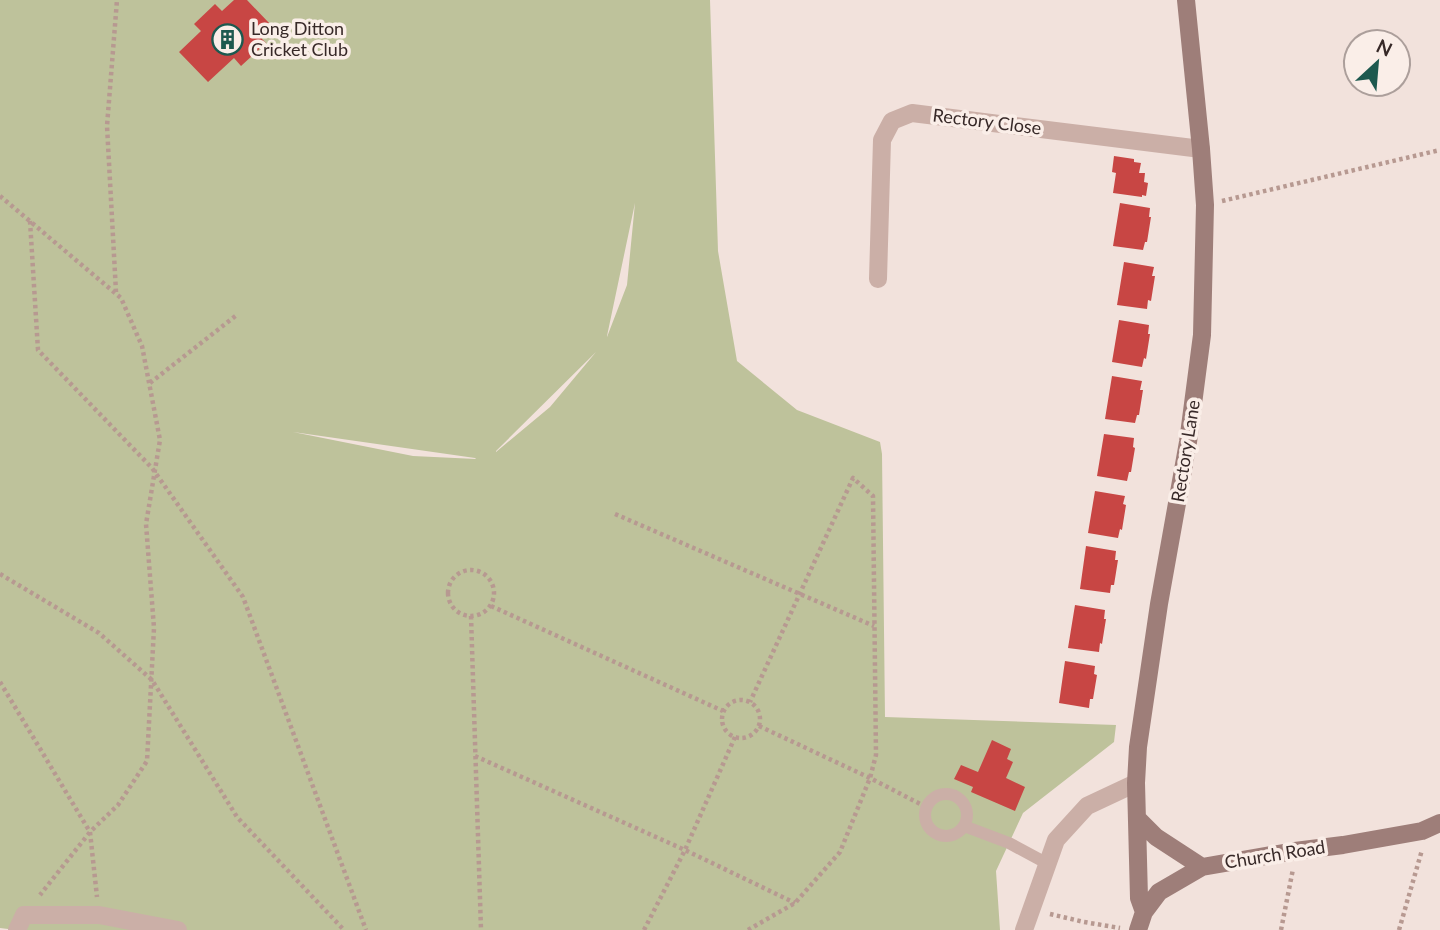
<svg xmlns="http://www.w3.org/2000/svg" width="1440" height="930" font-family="Lato,sans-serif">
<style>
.green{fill:#bec29b;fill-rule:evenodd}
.building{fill:#c84644}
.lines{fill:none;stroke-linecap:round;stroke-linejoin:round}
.path{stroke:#b79991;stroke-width:4.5;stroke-dasharray:3.5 3.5;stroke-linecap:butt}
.lane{stroke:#cbafa7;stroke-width:12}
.street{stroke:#cbafa7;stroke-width:18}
.secondary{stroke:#9e7e79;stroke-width:18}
.labels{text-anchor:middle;stroke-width:7;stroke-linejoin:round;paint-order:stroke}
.poi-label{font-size:18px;fill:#372928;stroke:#faeee8;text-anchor:start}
.street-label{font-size:18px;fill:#372928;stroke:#faeee8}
</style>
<rect width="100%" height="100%" fill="#f2e2dc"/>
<!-- green -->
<path class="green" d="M0 0H710L718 251 737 361 797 410 880 442 882 454 885 717 1116 725 1114 742 1023 813 996 871 1000 930H16L0 928ZM635 203 627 285 607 337V336ZM596 352 550 407 496 452V451ZM293 432 475 458 476 459 413 456Z"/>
<!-- building -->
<path class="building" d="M234 0H247L270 24 258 35 266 43 241 66 234 58 208 82 179 52 201 31 194 24 215 4 222 11Z
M1114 156 1134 159V162L1141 163 1139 173H1145L1144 182 1148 183 1146 196 1142 195V197L1113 193 1116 173 1112 172Z
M1120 203 1150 208 1149 217H1151L1147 242H1145L1143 250 1113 246Z
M1124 262 1154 267 1152 276H1155L1151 301 1148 300 1147 309 1117 305Z
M1119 320 1149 325 1148 334H1150L1146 359 1144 358 1142 367 1112 362Z
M1112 376 1142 381 1140 390H1143L1139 415H1137L1135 423 1105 419Z
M1104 434 1134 438 1133 447 1135 448 1131 472H1129L1127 481 1097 476Z
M1095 491 1125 496 1123 504 1126 505 1122 530 1120 529 1118 538 1088 533Z
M1086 546 1116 551 1115 560H1118L1114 585H1111L1110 593 1080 589Z
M1075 605 1105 610 1104 619H1106L1102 644 1100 643 1099 652 1068 648Z
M1065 661 1095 666 1094 674 1097 675 1093 699H1090L1089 708 1059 703Z
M992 740 1011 749 1007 759 1013 762 1006 778 1025 787 1015 811 971 792 973 787 954 779 961 765 978 772Z"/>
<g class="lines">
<!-- path -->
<path class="path" d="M0 196 121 298 142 346 160 440 146 524 154 628 147 761 118 805 90 832 40 895
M1222 201 1440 150
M30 221 38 350 152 468 243 597 366 930
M116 292 107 126 117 0
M150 383 238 314
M615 514 874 626
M448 593a23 23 0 1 1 46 0a23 23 0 1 1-46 0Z
M0 574 99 633 152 680 237 817 344 930
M491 606 723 711
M471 616 481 930
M0 682 90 832 97 897
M722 719a19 19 0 1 1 38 0a19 19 0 1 1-38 0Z
M759 726 870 778 926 807
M475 756 685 850 795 903
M1050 914 1084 922 1120 928
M644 930 685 850 735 737
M748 930 795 903 840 852 870 778 876 755 873 496 853 478 750 702
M1281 930 1293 869
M1399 930 1422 850"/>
<!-- lane -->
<path class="lane" d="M925 815a21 21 0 1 1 42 0a21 21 0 1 1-42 0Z
M964 826 1009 843 1048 864"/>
<!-- street -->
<path class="street" d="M878 279 882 140 892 121 912 113 1201 149
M17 930 24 915H99L178 930
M1024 930 1056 840 1087 806 1136 783"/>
<!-- secondary -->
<path class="secondary" d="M1137 818 1156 837 1202 867
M1144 912 1139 898 1136 783 1138 747 1159 604 1188 442 1202 335 1205 205 1201 149 1186 0
M1138 930 1144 912 1159 892 1202 867 1295 851 1343 845 1422 831 1440 823"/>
</g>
<!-- icons -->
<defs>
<symbol id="building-ring" viewBox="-11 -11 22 22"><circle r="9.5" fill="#faeee8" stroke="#1d594f" stroke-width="1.5"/><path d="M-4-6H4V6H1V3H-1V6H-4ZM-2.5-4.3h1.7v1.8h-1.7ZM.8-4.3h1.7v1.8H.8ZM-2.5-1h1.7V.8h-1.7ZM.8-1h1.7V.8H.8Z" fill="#1d594f"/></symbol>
</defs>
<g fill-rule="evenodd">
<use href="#building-ring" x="210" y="22" width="35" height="35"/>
</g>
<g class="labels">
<!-- poi labels -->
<g class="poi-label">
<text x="251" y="35">Long Ditton<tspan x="251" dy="21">Cricket Club</tspan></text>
</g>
<!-- street labels -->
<g class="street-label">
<text transform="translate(987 122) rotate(7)" y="6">Rectory Close</text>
<text transform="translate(1186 451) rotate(-81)" y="6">Rectory Lane</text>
<text transform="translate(1275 855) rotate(-9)" y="6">Church Road</text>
</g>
</g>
<!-- north arrow -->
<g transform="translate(1377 63) rotate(26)"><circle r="33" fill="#faeee8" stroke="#ac9f9b" stroke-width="2"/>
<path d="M0-5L12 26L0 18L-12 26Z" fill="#1d594f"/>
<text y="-10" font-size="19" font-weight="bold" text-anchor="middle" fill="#372928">N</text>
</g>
</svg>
